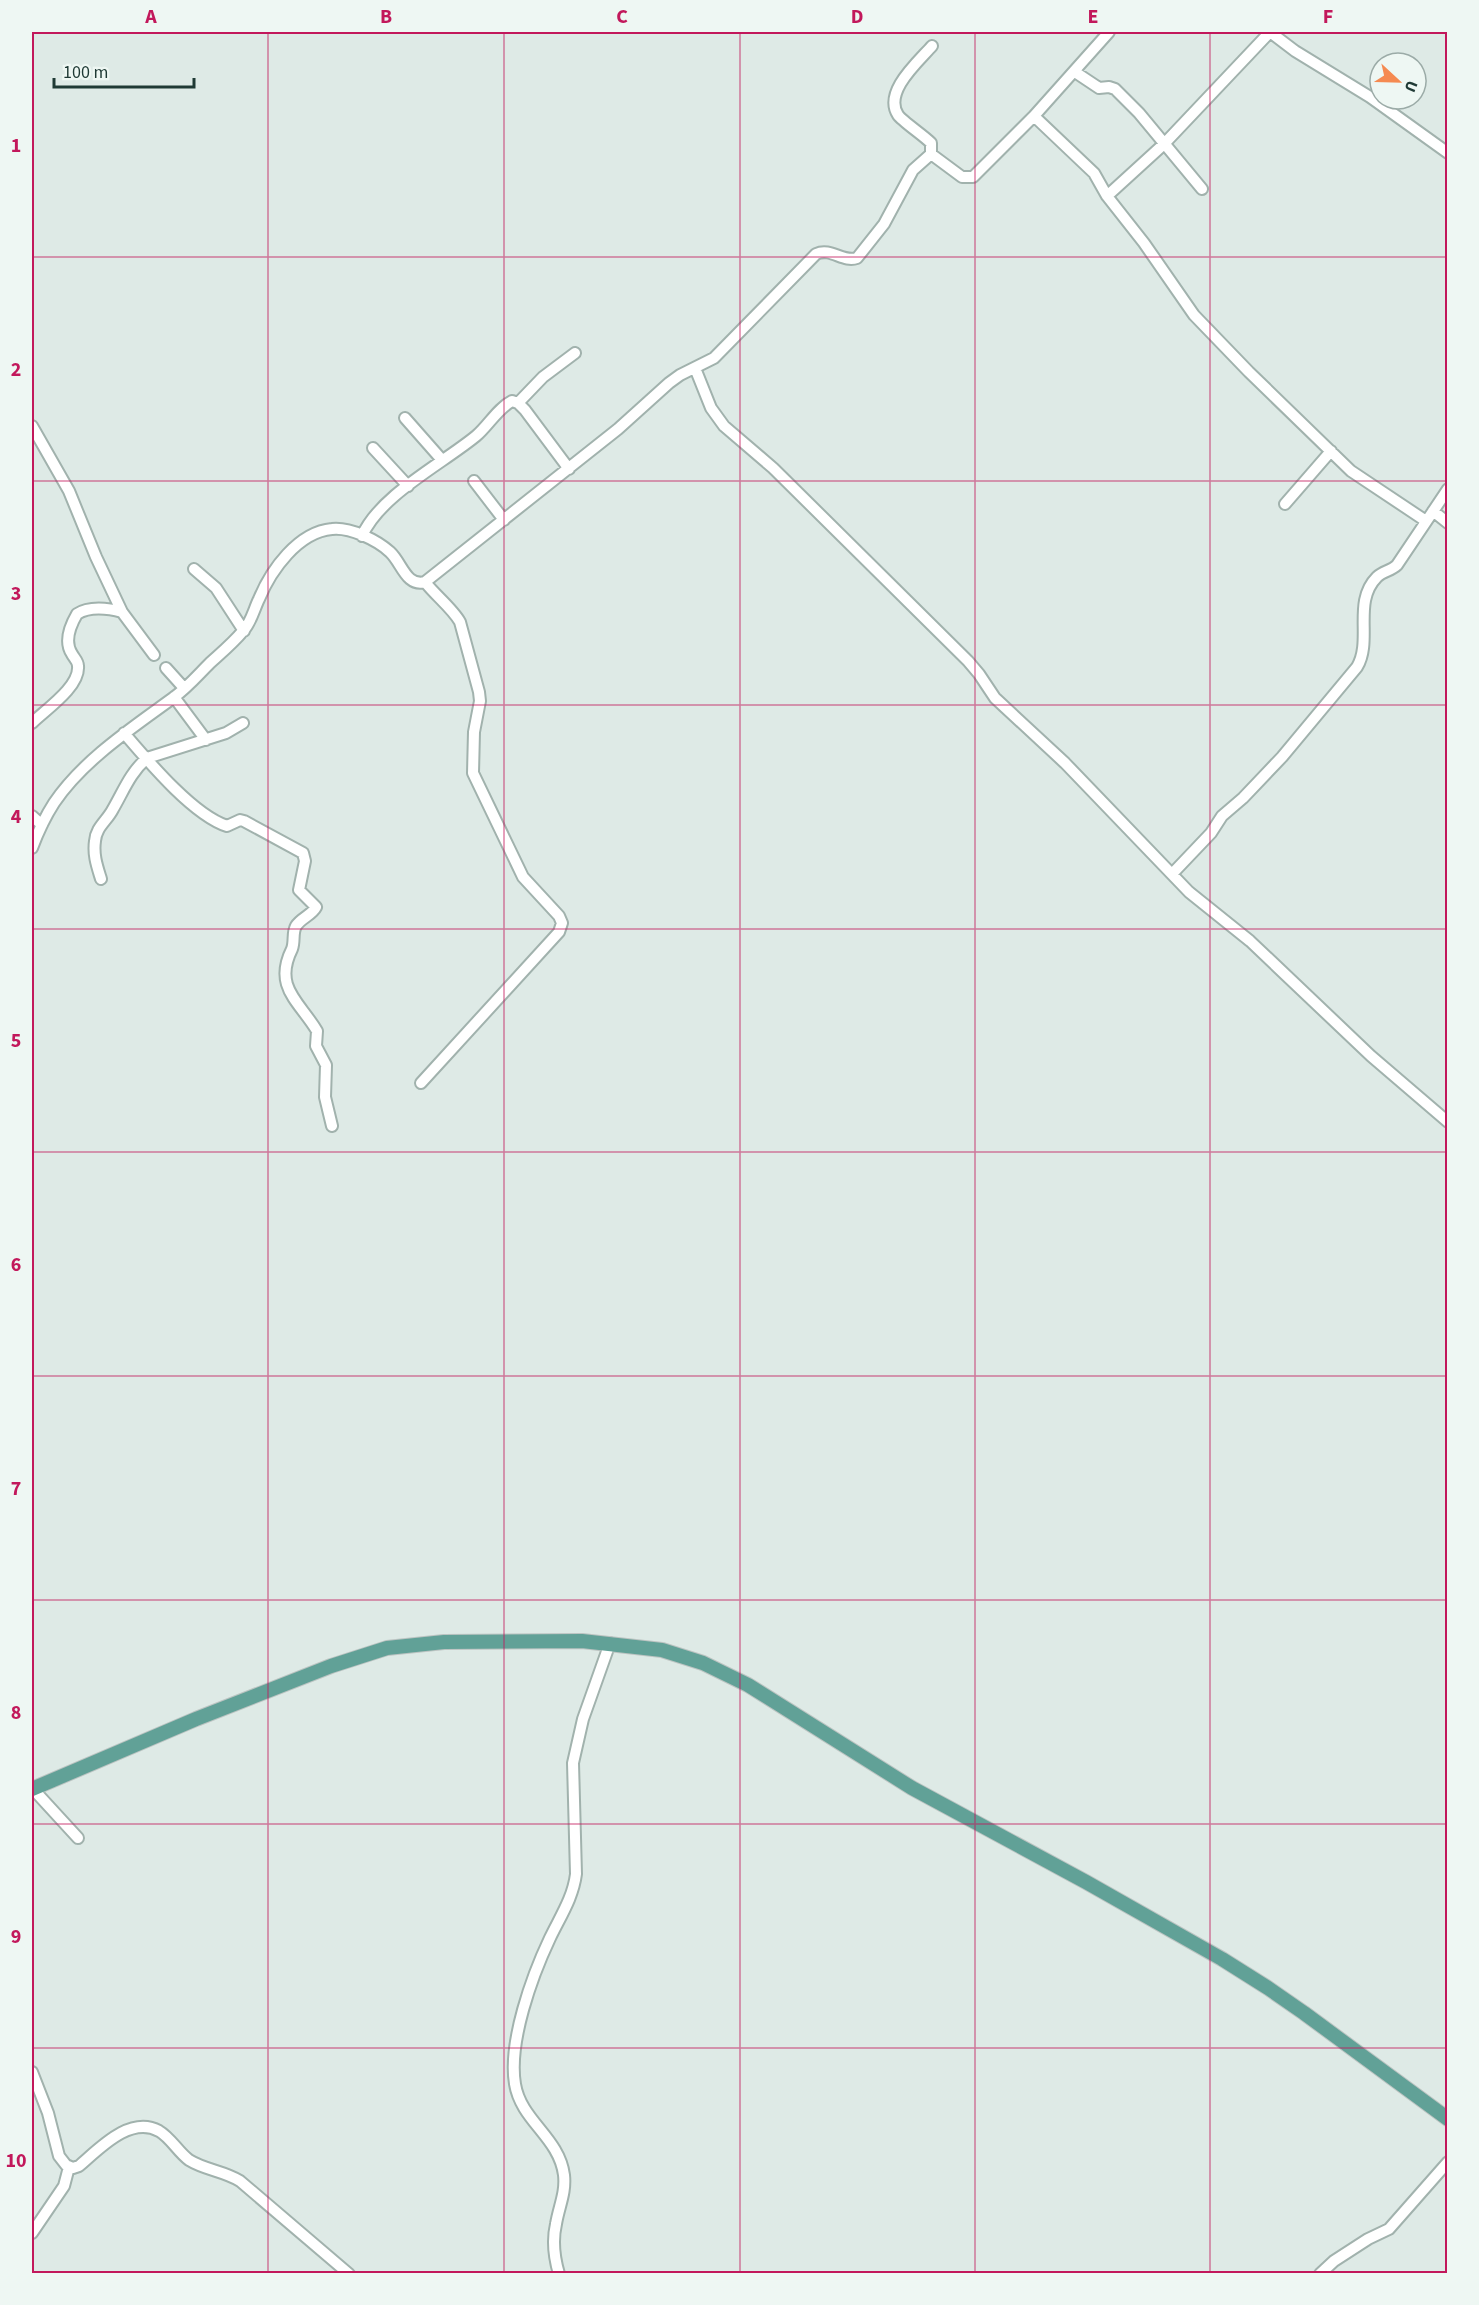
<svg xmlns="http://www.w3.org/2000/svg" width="1479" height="2305" font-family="'Source Sans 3',sans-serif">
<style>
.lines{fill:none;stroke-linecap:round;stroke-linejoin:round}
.minor-casing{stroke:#a1b2ad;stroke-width:14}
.major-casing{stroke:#bcc4c2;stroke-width:16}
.minor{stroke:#fff;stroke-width:10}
.major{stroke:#61a197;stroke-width:14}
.grid{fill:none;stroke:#c2185b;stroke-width:1.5;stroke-opacity:0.55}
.neatline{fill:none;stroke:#c2185b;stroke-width:2}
.grid-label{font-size:20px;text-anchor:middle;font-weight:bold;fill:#c2185b}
</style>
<rect width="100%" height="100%" fill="#deeae6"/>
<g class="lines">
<defs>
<path id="minor" d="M1270 32 1295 51 1370 97 1448 153
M1075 72 1099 88 1109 87 1115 89 1139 113 1202 189
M1034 116 1094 173 1107 196 1144 243 1194 315 1249 372 1351 471 1426 521
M931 154V143C923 135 902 121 898 115 883 92 918 62 932 46
M1107 196 1164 144 1270 32
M695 368 711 408 724 426 773 468 968 661 979 674 995 698 1065 763 1189 892 1250 941 1371 1056 1448 1122
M518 403 543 377 575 353
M405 418 442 460
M32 426 69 491 96 557 122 612 154 655
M373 448 408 486
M474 481 504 520
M1285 504 1331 451
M1433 511 1448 523
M362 536C380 495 442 464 476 436 488 426 498 408 512 401L518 403 525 410 569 469
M194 569 216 588 244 631
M166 668 184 688
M174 697 206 740
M32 723C45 710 80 687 78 666 78 661 74 658 72 654 64 642 70 626 77 614 89 606 108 608 122 612
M124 733C148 761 193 815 227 826L240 820 244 821 303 853 305 861 299 890 316 907C312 915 301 918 296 926 292 933 295 941 292 949 273 987 299 1001 317 1031L316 1046 326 1065 325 1097 332 1126
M32 816 42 825
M32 848C38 832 45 817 54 803 83 760 132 728 173 698 187 688 198 675 210 663 221 653 233 643 243 631 251 623 254 609 259 599 271 570 298 532 332 529 350 527 377 540 390 552 402 563 406 587 425 582L618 429 669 383 680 375 714 358 816 254C831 247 843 263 857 258L884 224 913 170 931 154 962 177H973L1034 116 1109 32
M1172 874 1211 833 1222 816 1243 798 1282 757 1357 667C1373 640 1352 602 1377 577 1383 571 1391 571 1397 565L1448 489
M101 879C97 866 93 855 95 841 96 827 107 821 113 809 124 790 130 773 147 758L226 733 243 723
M421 1083 559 932 562 923 559 916 523 877 473 773 474 732 480 701 479 692 460 622C453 609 435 595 425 582
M33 1789 78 1838
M32 2072 48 2113 59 2156 66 2165 73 2168 79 2166C99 2149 130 2115 159 2131 171 2138 178 2152 189 2160 205 2170 224 2171 240 2181L349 2274
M32 2233 64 2186 69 2167
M559 2274C554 2257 552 2241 556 2224 559 2206 566 2193 564 2175 559 2137 521 2121 515 2084 508 2042 532 1976 550 1938 560 1917 573 1898 576 1874L573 1763 583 1719 610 1643
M1320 2274 1334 2261 1368 2239 1389 2229 1448 2162"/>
<path id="major" d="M32 1789 196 1719 331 1666 387 1648 444 1642 582 1641 662 1650 703 1663 748 1685 912 1788 1086 1882 1222 1959 1268 1988 1304 2013 1448 2119"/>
</defs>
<!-- minor casing -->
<use href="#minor" class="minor-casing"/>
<!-- major casing -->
<use href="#major" class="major-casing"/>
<!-- minor -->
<use href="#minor" class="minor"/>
<!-- major -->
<use href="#major" class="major"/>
</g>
<!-- grid -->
<path class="grid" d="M268 32V2274M504 32V2274M740 32V2274M975 32V2274M1210 32V2274M32 257H1448M32 481H1448M32 705H1448M32 929H1448M32 1152H1448M32 1376H1448M32 1600H1448M32 1824H1448M32 2048H1448"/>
<!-- border -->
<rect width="1479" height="2305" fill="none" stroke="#eef7f3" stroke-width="66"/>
<!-- north arrow -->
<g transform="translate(1398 81) rotate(112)"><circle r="28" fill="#eef7f3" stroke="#9baba7" stroke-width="1.5"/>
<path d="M0-4.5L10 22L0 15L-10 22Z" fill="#f58a51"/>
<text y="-9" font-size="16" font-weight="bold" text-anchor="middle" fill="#1f3a35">U</text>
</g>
<!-- scale -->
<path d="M54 78v9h140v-9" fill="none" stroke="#1f3a35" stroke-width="3"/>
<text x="63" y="78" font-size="18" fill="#1f3a35" stroke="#eef7f3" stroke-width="4.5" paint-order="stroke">100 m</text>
<rect x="33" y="33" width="1413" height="2239" class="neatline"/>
<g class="grid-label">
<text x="151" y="23">A</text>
<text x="386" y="23">B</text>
<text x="622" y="23">C</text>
<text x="857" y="23">D</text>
<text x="1093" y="23">E</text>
<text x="1328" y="23">F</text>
<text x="16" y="152">1</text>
<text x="16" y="376">2</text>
<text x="16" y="600">3</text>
<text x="16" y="823">4</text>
<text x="16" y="1047">5</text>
<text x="16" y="1271">6</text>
<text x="16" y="1495">7</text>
<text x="16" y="1719">8</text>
<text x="16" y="1943">9</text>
<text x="16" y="2167">10</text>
</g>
</svg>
